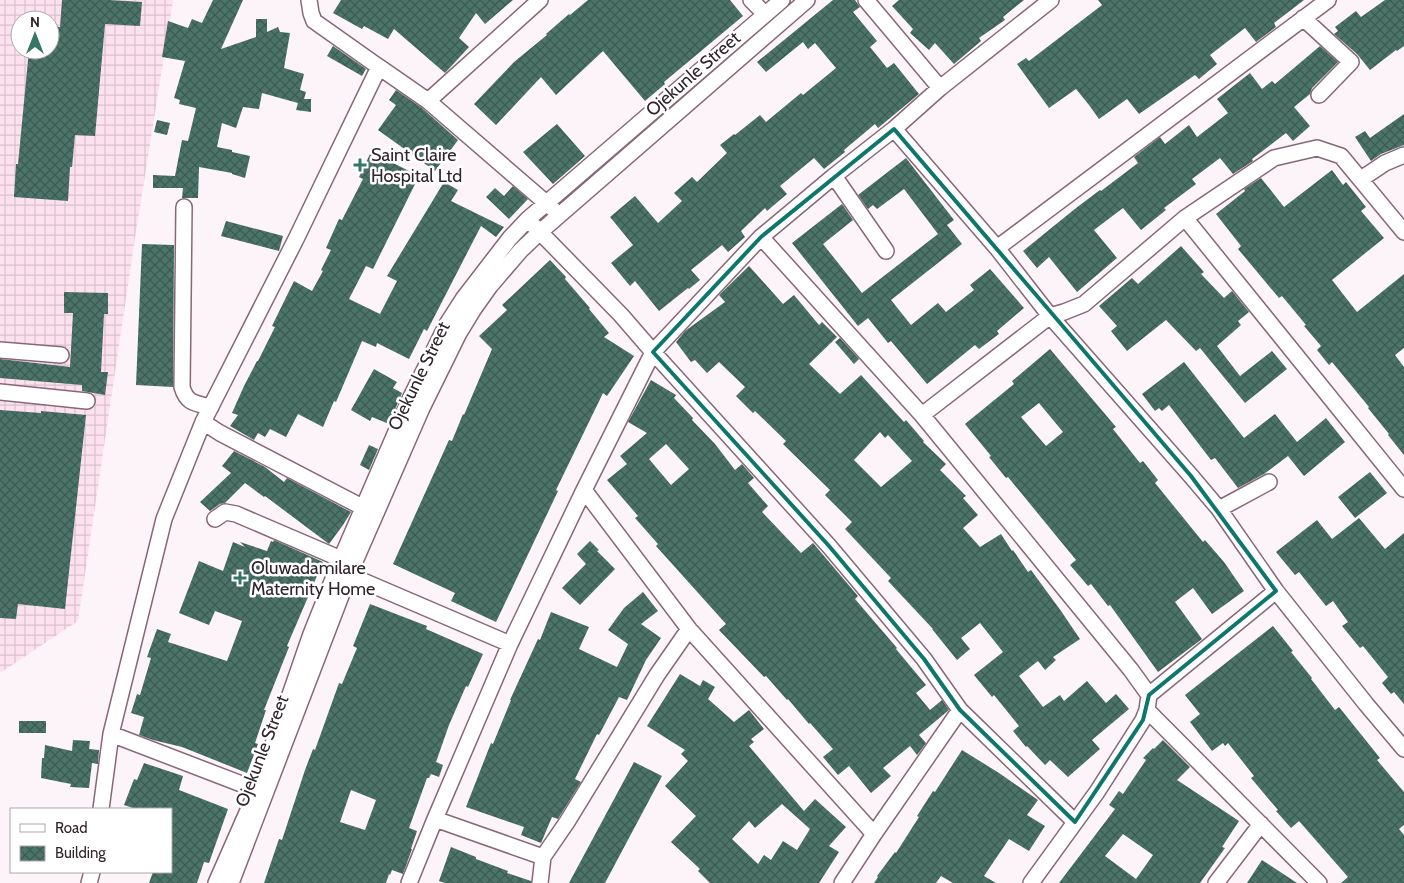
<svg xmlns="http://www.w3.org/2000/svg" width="1404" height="883" font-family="Cabin,sans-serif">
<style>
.industrial{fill:url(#industrial-grid);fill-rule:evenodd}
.building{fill:url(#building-cross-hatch);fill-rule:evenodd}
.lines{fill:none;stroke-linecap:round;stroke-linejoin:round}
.minor-casing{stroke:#886778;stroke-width:18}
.minor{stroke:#fff;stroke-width:15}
.marked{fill:none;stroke:#0f766e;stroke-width:4;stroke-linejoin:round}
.poi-dot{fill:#357666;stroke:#fff;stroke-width:2}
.labels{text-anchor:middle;stroke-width:5;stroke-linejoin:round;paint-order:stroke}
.street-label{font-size:18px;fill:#31232b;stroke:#fff}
.poi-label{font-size:18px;fill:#31232b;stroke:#fff;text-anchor:start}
</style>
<defs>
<pattern id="industrial-grid" width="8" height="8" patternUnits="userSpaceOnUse" patternTransform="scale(1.25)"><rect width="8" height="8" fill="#fde1ef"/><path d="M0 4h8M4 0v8" fill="none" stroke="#d9c1cd"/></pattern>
<pattern id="building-cross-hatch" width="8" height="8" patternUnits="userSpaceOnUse" patternTransform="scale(1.25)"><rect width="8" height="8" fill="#4c7569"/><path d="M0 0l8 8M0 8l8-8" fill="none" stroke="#3d5a52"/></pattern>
</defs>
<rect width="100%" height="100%" fill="#fcf4f8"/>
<!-- industrial -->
<path class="industrial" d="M0 0H173L135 238 78 621 0 673ZM20 20H50V50H20Z"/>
<!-- building -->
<path class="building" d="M62 0H109L142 2 140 26 105 24 95 136 75 135 72 167H70L68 201 14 197 16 164H18L29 50H50V26L60 27Z
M213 0H243L221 49 256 37V19H267V32L278 27 280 32 290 33 284 68 304 74 300 90 306 92 304 99H311V112L296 110 298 103 262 93 259 109 243 107 236 128 222 123 217 147 232 150V152L250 156 245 178 232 174V173L199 167 198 198H182L183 188H153V175L175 176 182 140 188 141 196 108 179 104 180 100 174 98 185 61 162 57 168 21 188 28 192 19 202 23Z
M341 0H513L485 24 476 13 459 38 469 47 445 73 394 29 388 39 364 26 362 29 333 13Z
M588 0H730L743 16 664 82 665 84 645 101 603 51 556 95 541 77 496 125 474 104 514 62 547 35 546 34 569 14 570 15Z
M833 0H855L860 7 853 12 877 41 870 47 887 68 894 63 919 94 878 128 875 124 844 150 845 152 824 169 814 158 780 186 787 194 767 211 765 208 741 231 745 237 728 252 722 245 691 270 700 280 689 289 688 288 659 311 635 281 630 286 611 263 633 245 610 217 635 196 658 223 682 201 674 193 692 177 697 182 727 153 720 145 734 134 735 135 760 115 766 122 801 93 803 95 836 68 815 43 808 49 803 42 766 72 757 62Z
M899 0H1024L1003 17 1005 20 979 38 981 41 954 64 935 43 929 50 910 33 913 29 892 6Z
M1098 0H1304L1274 23 1276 27 1256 42 1245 28 1210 55 1217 64 1199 79 1195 75 1139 114 1127 99 1099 119 1089 105 1076 89 1049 108 1017 64 1026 58 1029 61 1102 5Z
M1385 0H1404V46L1397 51 1396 50 1370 70 1357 54 1334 34 1338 31 1335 27 1356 11 1361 17Z
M333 46 366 69 362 76 327 56Z
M1320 46 1338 62 1312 88 1310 94 1294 107 1310 126 1293 141 1286 133 1252 159 1253 161 1233 174 1220 158 1192 179 1196 184 1164 208 1166 210 1141 230 1123 208 1094 230 1117 258 1077 292 1049 257 1037 268 1023 251 1076 208 1100 190 1101 191 1138 163 1134 157 1160 137 1165 144 1189 125 1197 137 1228 113 1217 99 1250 73 1262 89 1272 81 1275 84Z
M396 90 422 108 458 140 435 171 378 130 396 105 389 100Z
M1404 114V145L1381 154 1371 161 1355 137 1365 131 1370 138Z
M157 120 170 123 167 135 154 132Z
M557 124 585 156 553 184 523 152Z
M371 152 419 176 373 269 366 266 349 299 380 314 397 281 387 276 444 182 458 190 451 201 504 227 496 237 481 226 427 331 424 329 409 359 377 343 376 347 362 341 336 402 334 401 323 427 298 414 286 437 270 429 265 437 258 433 254 440 230 426 238 415 232 413 244 386 257 361H258L275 327 272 326 294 281 312 291 323 271 321 270 331 250 326 248 339 219 342 220 363 179 359 177Z
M906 158 954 220 947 225 962 244 891 300 911 325 938 303 946 312 974 290 970 285 990 269 1024 308 997 331 999 334 979 349 975 345 927 384 891 341 888 343 868 318 858 326 792 243 842 204 853 220 823 244 862 293 938 234 904 189 877 209 873 205 868 209 858 195Z
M1332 170 1343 185 1346 182 1366 207 1361 211 1384 238 1332 280 1357 312 1404 274V348L1395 355 1404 367V455L1388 435 1389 434 1368 408 1369 407 1332 362 1329 365 1317 350 1321 346 1304 326 1306 325 1282 296 1279 298 1238 249 1241 246 1216 214 1245 191 1244 189 1261 178 1284 207Z
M513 186 528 199 509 219 486 197 495 188 504 196Z
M226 221 283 236 279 251 221 236Z
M142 244 174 245 173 387 136 385Z
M1181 246 1204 272 1201 274 1224 298 1232 291 1249 312 1238 321 1241 325 1217 346 1240 376 1272 351 1287 369 1245 403 1200 348 1196 351 1166 320 1127 351 1111 331 1117 326 1099 306 1132 278 1138 284Z
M550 260 566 277 565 279 590 308 589 309 609 333 604 337 634 356 607 396 603 393 556 490 558 491 496 622 451 601 455 593 393 564 449 440 452 441 463 414 464 415 492 349 479 336 507 310 502 305Z
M749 266 783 304 794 295 819 325 822 322 837 337 809 364 840 394 861 375 904 422 906 420 924 441 923 442 946 464 940 470 966 496 963 498 978 515 963 528 980 547 1001 534 1012 551 1013 550 1028 572 1031 570 1061 611 1080 639 1053 657 1056 660 1045 670 1038 661 1019 676 1043 707 1060 695 1064 701 1087 681 1106 703 1116 694 1129 709 1092 740 1100 749 1068 777 1050 760 1045 765 1027 746 1026 747 1013 731 1019 726 994 695 992 697 974 675 1003 652 980 623 961 638 970 649 957 660 932 629H933L888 581 891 578 845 529 852 522 825 495 830 490 783 444 786 441 755 411 753 413 736 396 745 387 719 362 707 373 695 360 691 362 676 342 685 331 725 302 719 295ZM880 432 885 438 888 435 912 461 881 487 854 460Z
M64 292 108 293V314H104L101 372H108L105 395 82 391V385L0 378V359L70 367 73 313H64Z
M840 338 859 359 854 364 835 342Z
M1050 349 1116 427 1113 429 1140 463 1143 461 1158 480 1155 483 1203 542 1205 540 1224 562 1244 591 1212 614 1193 588 1175 602 1202 639 1158 672 1110 605 1108 606 1091 584 1088 586 1070 565 1076 560 1008 477 1006 478 989 457 991 456 965 424 1014 384 1012 381ZM1039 403 1063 432 1046 446 1021 417Z
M1184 362 1244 438 1275 414 1297 442 1326 418 1345 442 1304 476 1288 456 1264 474 1238 488 1215 458 1211 460 1169 405 1162 411 1159 408 1155 411 1142 394Z
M374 369 397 382 393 388 402 393 389 424 372 417 370 421 351 410Z
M651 380 676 395 674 398 693 418 692 420 715 444 735 470 742 464 754 478 748 483 768 506 762 512 801 553 813 543 858 596 855 599 897 648 896 649 926 685 916 693 930 710 942 700 949 710 919 735 926 743 917 755 910 746 883 768 891 776 871 793 849 766 838 775 823 757 833 749 810 723 809 724 788 699 787 700 766 676 764 677 719 630 726 624 656 546 658 544 635 518 638 516 607 480 627 464 620 456 647 433 628 422ZM666 444 689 469 671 485 649 459Z
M0 410 41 413V411L86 415 65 609 18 604 16 619 0 618Z
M369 445 378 449 369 470 360 465Z
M234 451 265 467 284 482 287 478 351 512 343 525 329 544 265 496 264 497 245 483 225 503 220 504 210 511 200 502 231 473 222 466Z
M1370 472 1387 493 1355 518 1338 497Z
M1359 518 1385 549 1404 533V704L1394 692 1391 694 1382 683 1388 677 1363 646 1360 648 1342 626 1348 622 1333 601 1326 606 1299 572 1295 575 1276 552 1317 520 1332 539Z
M274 540 323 562 287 646 289 647 264 710H266L255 743 258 744 247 773 182 747 153 740 139 735 144 717 131 713 137 694 140 695 151 658 147 657 157 629 171 634 168 642 227 661 242 621 215 611 209 625 179 613 199 561 223 571 233 542 245 547 240 542 267 551 271 541 273 542Z
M590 541 599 550 597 551 615 569 580 605 562 588 586 564 577 554Z
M643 592 658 611 641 624 661 638 646 660 627 700 619 697 599 735 597 734 575 779 581 782 558 819 552 817 541 843 521 835 524 827 466 807 491 743 493 744 511 700H510L538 639 540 640 551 612 589 627 579 649 617 667 628 644 608 630 624 608Z
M370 604 427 626 426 629 483 654 468 687 466 686 449 725 436 762 443 765 439 777 431 774 429 778H427L409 828 417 831 411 849H412L403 874 392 870 390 875 389 874 386 883H264L279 839 282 840 305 770 313 749 315 750 339 683 342 684 357 648 353 646ZM351 790 376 800 365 830 340 822Z
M1273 626 1293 651 1291 652 1312 678 1311 679 1335 710 1339 707 1380 758 1377 760 1404 792V825L1399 829 1404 835V883H1341L1348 877 1299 821 1291 828 1276 811 1278 810 1251 778 1254 776 1228 743 1225 746 1223 743 1212 751 1190 722 1200 714 1185 695Z
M680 674 700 686 703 680 715 687 708 699 734 722 749 710 764 729 751 739 754 742 749 746 804 811 815 799 846 827 829 846 839 852 819 883H710L698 871 700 869 671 842 696 816 665 786 688 761 681 754 685 750 647 726ZM782 804 810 829 797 850 783 841 771 860 764 855 758 864 732 839 749 821 755 828Z
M19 721H46V733H19Z
M73 740 90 741 89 749 99 750 98 764 92 763 89 788 70 787 71 784 41 778 42 758H44L45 745 72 751Z
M1163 740 1190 767 1177 780 1239 821 1222 847 1225 848 1200 883H1059L1115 809 1109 805 1119 791 1123 794 1146 760 1143 758 1153 748 1154 749ZM1123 834 1153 855 1136 879 1105 856Z
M962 750 999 773 1038 800 1027 815 1045 826 1029 851 1009 839 984 876 996 883H953L941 876 936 883H874L878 877 877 876 895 852 896 853 919 817 917 816 933 791 935 792Z
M634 762 662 776 605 883H569Z
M144 763 183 776 179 790 228 809 209 863 204 862 197 883H149L153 872H171V809H136L124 805 134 779 137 780Z
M451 847 476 857V859L508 871 507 873 531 881V883H445L439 881Z
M1262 860 1297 883H1247Z"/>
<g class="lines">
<defs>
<path id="minor" d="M309 0 311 13 314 21 379 67
M751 0 765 14
M866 0 940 88
M1303 18 1351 62 1319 95
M428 101 540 0
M894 129 997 248 1050 316 1191 476 1219 509 1276 591 1366 704 1404 749
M834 176 886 251
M1361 179 1385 163 1404 155
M184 207 182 387C187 404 195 403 211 407
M1185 218 1404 489
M761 237 922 415 1131 670 1149 695 1147 710 1319 883
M997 248 1328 0
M0 350 61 355
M0 392 87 401
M922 415 1050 316 1064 312 1084 304 1185 218 1274 158 1317 148 1341 156 1404 232
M203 422 220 433 362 507 371 513
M584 490 689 629 874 834 960 710 924 659 829 546 653 352 761 237 834 176 894 129 940 88 1051 0
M1219 509 1269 482
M215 519 225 512 236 514 341 559
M349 575 510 644
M1149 695 1276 591
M960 710 1075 822
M111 734 257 790
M101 809 111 734 164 519 203 422 296 239 379 67 428 101 552 208
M435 819 543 857 567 822 657 675 689 629
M89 883 92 872
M216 883 257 790 311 634 341 559 411 397 447 324 463 299 510 238 528 219 782 0
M231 883 349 575 422 408 459 333 473 310 490 286 521 250 540 232 807 0
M409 883 435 819 510 644 584 490 653 352 621 315 534 226
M540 883 543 857
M842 883 874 834
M1031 883 1097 792 1143 720 1147 710
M1216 883 1261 824"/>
</defs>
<!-- minor casing -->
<use href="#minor" class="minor-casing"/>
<!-- minor -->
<use href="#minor" class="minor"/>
</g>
<!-- marked area -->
<path class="marked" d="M894 129 1191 476 1276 591 1149 695 1143 720 1075 822 960 710 924 659 829 546 653 352 761 237Z"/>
<!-- markers -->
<g class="poi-dot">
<path d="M357.5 157.5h5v5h5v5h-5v5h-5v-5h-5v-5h5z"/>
<path d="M237.5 570.5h5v5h5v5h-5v5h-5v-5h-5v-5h5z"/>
</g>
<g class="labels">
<!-- street labels -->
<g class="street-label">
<text transform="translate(693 74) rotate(-41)" y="6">Ojekunle Street</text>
<text transform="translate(419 376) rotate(-64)" y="6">Ojekunle Street</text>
<text transform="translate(262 751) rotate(-69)" y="6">Ojekunle Street</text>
</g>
<!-- poi labels -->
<g class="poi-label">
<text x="371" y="161">Saint Claire<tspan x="371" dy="21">Hospital Ltd</tspan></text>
<text x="251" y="574">Oluwadamilare<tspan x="251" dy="21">Maternity Home</tspan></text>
</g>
</g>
<!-- legend -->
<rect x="10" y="808" width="162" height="65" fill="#ffffff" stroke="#ada7aa"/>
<rect x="20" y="824" width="25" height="8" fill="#ffffff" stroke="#ada7aa"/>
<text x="55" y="833" font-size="15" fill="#31232b">Road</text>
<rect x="20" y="846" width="25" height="15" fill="url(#building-cross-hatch)" stroke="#ada7aa"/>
<text x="55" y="858" font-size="15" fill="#31232b">Building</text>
<!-- north arrow -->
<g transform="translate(35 35)"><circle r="24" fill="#ffffff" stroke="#ada7aa"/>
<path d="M0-4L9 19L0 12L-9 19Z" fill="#357666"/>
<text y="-8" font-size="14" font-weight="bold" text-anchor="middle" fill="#31232b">N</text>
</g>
</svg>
